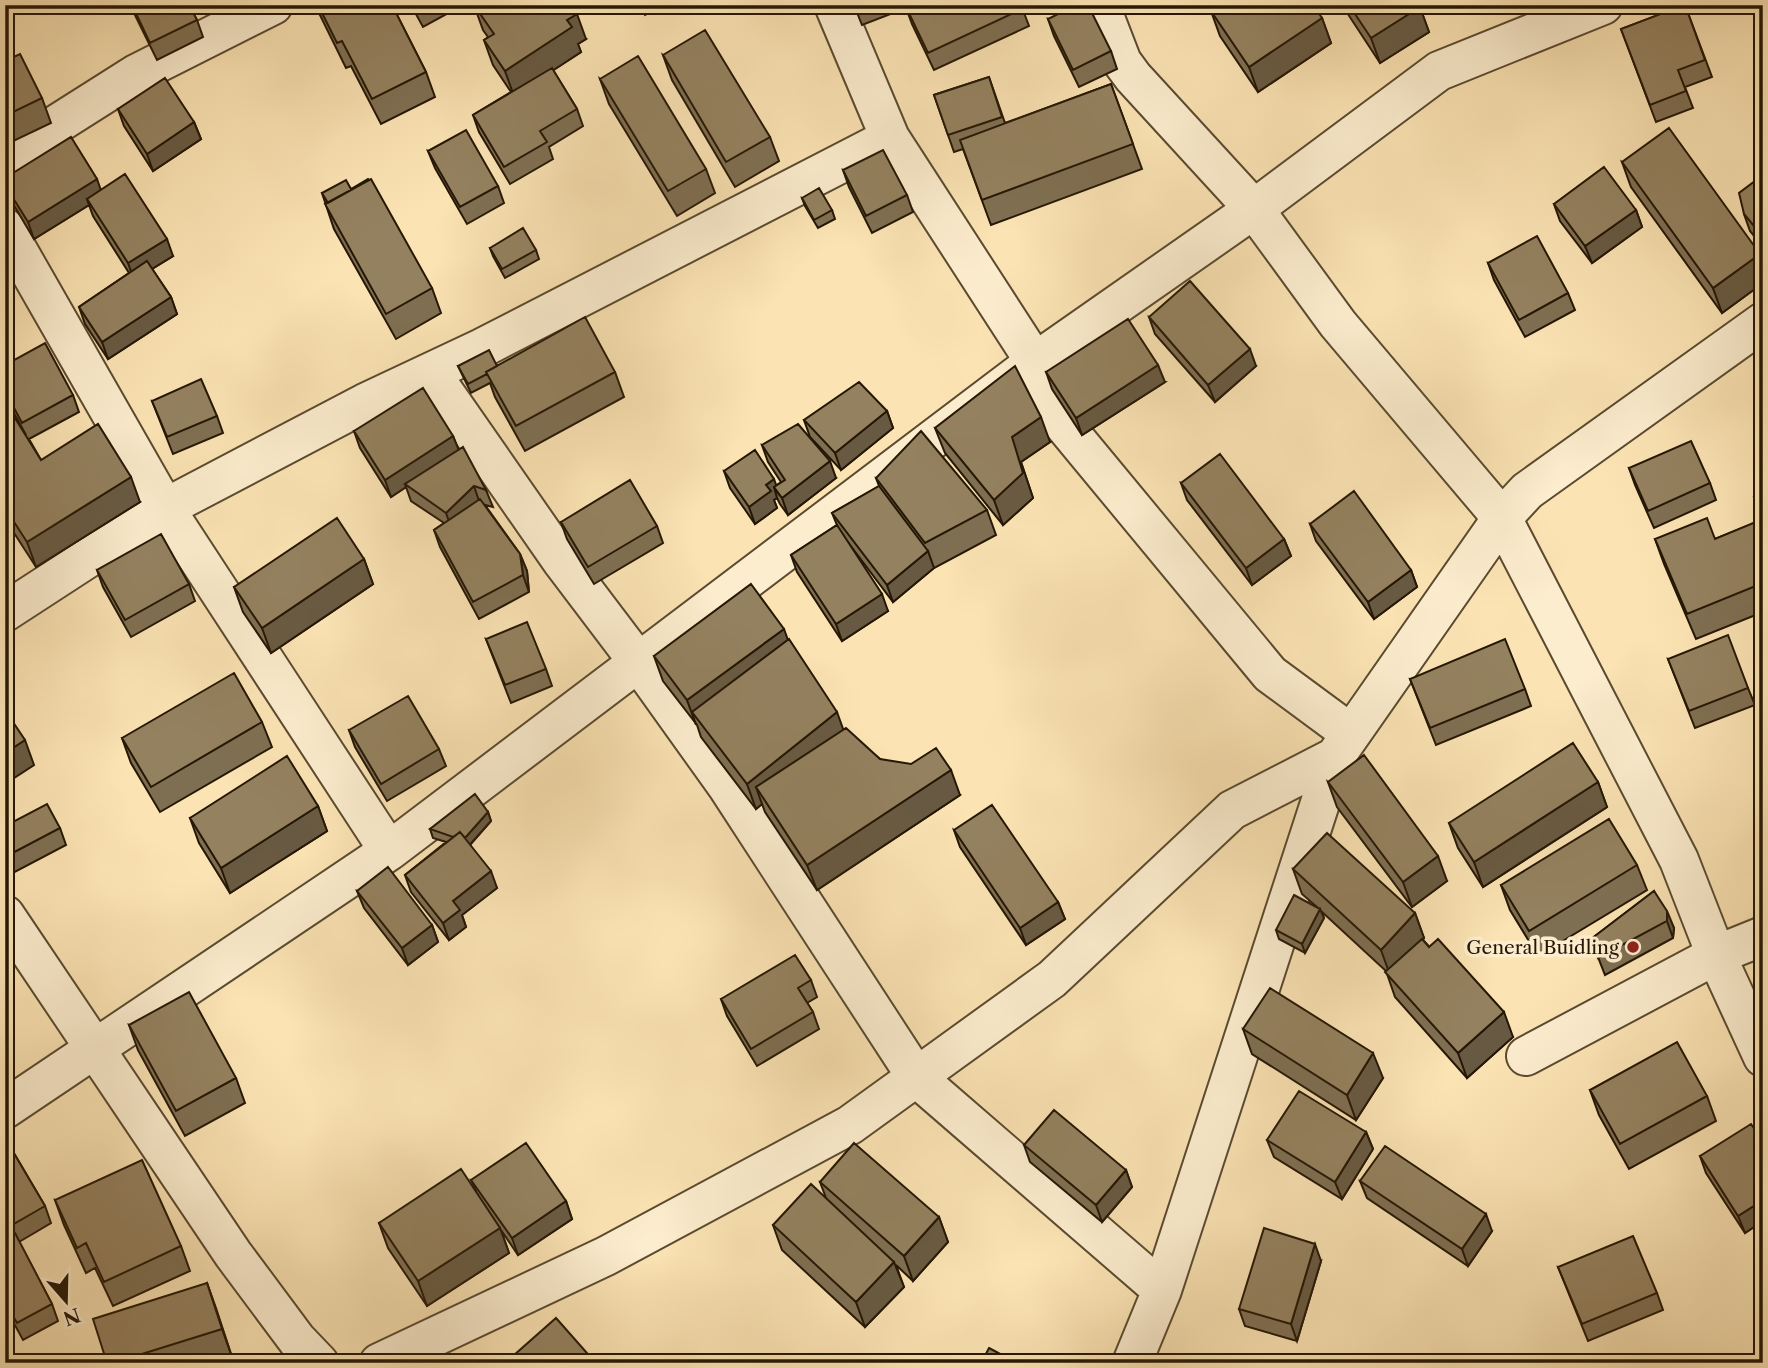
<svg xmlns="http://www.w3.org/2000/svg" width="1768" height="1368" font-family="'Libre Caslon Text',serif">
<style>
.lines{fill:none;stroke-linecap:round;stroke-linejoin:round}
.minor-casing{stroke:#5a4a30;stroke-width:42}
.minor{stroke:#fcedce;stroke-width:38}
.wall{fill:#7f6f52;stroke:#251705;stroke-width:2}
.shaded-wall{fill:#685a42;stroke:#251705;stroke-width:2}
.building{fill:#94815f;stroke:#251705;stroke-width:2}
.poi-dot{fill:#8f2418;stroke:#fcedce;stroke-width:2.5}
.labels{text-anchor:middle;stroke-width:7;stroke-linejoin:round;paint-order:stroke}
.poi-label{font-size:19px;fill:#251705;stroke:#fcedce;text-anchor:end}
</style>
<rect width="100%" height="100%" fill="#fbe3b3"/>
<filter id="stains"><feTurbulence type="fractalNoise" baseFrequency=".00286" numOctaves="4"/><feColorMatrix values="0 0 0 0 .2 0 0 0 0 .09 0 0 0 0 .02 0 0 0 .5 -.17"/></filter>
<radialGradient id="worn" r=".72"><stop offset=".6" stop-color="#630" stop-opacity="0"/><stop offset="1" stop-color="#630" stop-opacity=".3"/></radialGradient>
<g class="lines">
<defs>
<path id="minor" d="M834 5 890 138 1035 362V390L1270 674 1350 733
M1100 5 1122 62 1133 77 1254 209 1338 324 1502 518 1679 860 1716 955 1763 1057
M5 157 136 74 273 5
M5 228 165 508 389 851
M431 373 561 560 639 663 727 786 917 1078 1162 1290
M5 612 165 508 365 403 482 348 890 138
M5 915 233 1254 297 1340 319 1363
M1526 1056 1716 955 1763 936
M5 1109 389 851 1035 362 1254 209 1439 71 1603 5
M379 1363 606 1256 850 1125 1052 979 1232 810 1335 757
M1132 1363 1162 1290 1335 757 1502 518 1527 491 1763 322"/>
</defs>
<!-- minor casing -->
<use href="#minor" class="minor-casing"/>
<!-- minor -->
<use href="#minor" class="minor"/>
</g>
<!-- wall -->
<path class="wall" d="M130 5H189L197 20 203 37 157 60Z
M315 5H392L426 72 435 97 381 124 351 66 346 68Z
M411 5H463L423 27Z
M474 5 586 39 578 44 581 52 553 70 577 109 583 126 549 147 553 159 510 184 479 132 473 115 511 92 493 65 484 40 488 37 483 30Z
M640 5H666L645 15Z
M854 5H1021L1029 26 934 70 912 24 906 8 862 25Z
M1342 5H1419L1429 32 1380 63Z
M1685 5 1712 77 1685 87 1693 108 1656 122 1621 29Z
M1211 11 1322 18 1331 43 1258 92 1220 36Z
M1048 19 1111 51 1117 69 1079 87 1054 36Z
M663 55 770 137 779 161 735 187 672 80Z
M5 61 42 98 51 123 5 145Z
M989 77 1005 123 1111 84 1142 169 991 225 963 149 954 152 934 95Z
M600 79 706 169 715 193 677 216 609 104Z
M118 109 194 122 201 139 153 171 124 126Z
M428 151 498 186 504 203 467 224 435 168Z
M1622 162 1760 254 1763 261V283L1722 313 1631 187Z
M843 170 907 195 913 212 872 233 849 187Z
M1763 175V247L1750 231 1744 214Z
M5 178 101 190 173 256 152 269 171 297 177 314 108 359 85 324 79 307 129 273 93 216 89 205 34 239 9 197 5 188Z
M351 189 432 288 441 313 396 339 334 229 322 193Z
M802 198 832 210 835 219 818 228 805 206Z
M1554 204 1636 210 1642 227 1592 263 1560 221Z
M490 248 536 250 539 259 505 278 493 256Z
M1488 263 1568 293 1575 310 1525 337 1494 280Z
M1149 317 1256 366 1215 402 1155 334Z
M5 365 73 395 79 412 29 439 41 460 140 502 36 567 5 519V402L26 435 5 397Z
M458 366H497L615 372 624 397 525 451 495 397 490 383 471 393Z
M1046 372 1165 382 1082 435 1052 389Z
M152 401 217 416 223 433 173 454Z
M887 411 893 428 841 470 810 437 804 420Z
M935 428 1050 442 1021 462 1033 498 1003 525 945 453Z
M354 431 453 436 458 449 486 490 493 507 485 505 520 554 527 571 529 592 479 619 440 547 434 530 444 523 411 501 406 487 391 497 360 448Z
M762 445 836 478 788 515 780 504 777 498 774 500 777 508 755 524 730 488 724 471 777 485 781 482 768 462Z
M1629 468 1710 483 1716 500 1654 528 1635 485Z
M876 478 987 510 996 535 934 568 893 602 847 541 888 611 842 641 797 572 791 555 837 525 832 513 879 486Z
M1181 483 1284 539 1291 556 1252 585 1187 500Z
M1763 493V612L1696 639 1664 564 1655 539H1715L1762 520 1754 497Z
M561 522 657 526 663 543 594 584 567 539Z
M1310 524 1411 570 1417 587 1374 619 1316 541Z
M364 559 373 584 271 653 243 612 234 587Z
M97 570 189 584 195 601 131 637 103 587Z
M486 639 546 669 552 686 511 703Z
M788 640 843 730 880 759 960 795 817 890 765 812 762 804 756 809 701 737 697 725 663 681 654 656Z
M1668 659 1748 688 1755 705 1695 728Z
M1410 679 1525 689 1531 706 1436 745Z
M262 722 272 747 160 812 131 763 122 738Z
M349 730 439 749 446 766 387 801 355 747Z
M1328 782 1447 881 1412 907 1337 807Z
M1598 782 1607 807 1483 887 1458 848 1449 823Z
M318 806 327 831 230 893 199 843 190 818Z
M488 812 491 821 470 845 497 888 462 915 466 927 449 940 411 892 405 875 446 842 433 838 430 829Z
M5 826 60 828 66 845 11 874 5 863Z
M954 830 1058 902 1065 919 1026 945 960 847Z
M1637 865 1647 890 1538 956 1510 910 1501 885Z
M1293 869 1415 913 1424 938 1423 940 1513 1037 1467 1078 1395 997 1386 971 1321 911 1324 918 1305 953 1279 939 1276 930 1317 907 1302 894Z
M357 891 432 925 438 942 408 965 364 908Z
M1654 891 1674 928 1673 938 1605 975 1591 939Z
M811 980 817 997 807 1003 813 1012 819 1029 757 1066 727 1016 721 999Z
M129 1025 236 1078 245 1103 185 1136 138 1050Z
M1243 1029 1383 1078 1356 1120 1252 1054Z
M1590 1090 1707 1096 1716 1121 1629 1169 1599 1115Z
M1366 1132 1373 1149 1342 1199 1274 1157 1267 1140Z
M5 1138 45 1206 51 1223 19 1242 52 1304 58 1321 23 1340 5 1307Z
M1763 1142V1221L1745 1233 1706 1173 1700 1156Z
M1024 1145 1126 1170 1132 1187 1102 1222 1030 1162Z
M471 1180 566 1201 572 1219 518 1255 501 1230 509 1253 427 1306 388 1248 379 1223 476 1191Z
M1360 1181 1492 1231 1468 1266 1367 1198Z
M820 1182 939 1217 948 1242 913 1281 896 1265 904 1287 865 1327 782 1250 773 1225 826 1198Z
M55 1200 181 1246 190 1271 113 1306 95 1268 86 1273 64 1225Z
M1321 1261 1297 1341 1245 1326 1239 1309Z
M1558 1267 1657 1293 1663 1310 1588 1341Z
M207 1283 231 1354 202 1363H107Z"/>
<!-- shaded-wall -->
<path class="shaded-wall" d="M1420 7 1429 32 1380 63 1371 38Z
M577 14 586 39 578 44 581 52 514 96 505 71 567 20Z
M1322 18 1331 43 1258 92 1249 67Z
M194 122 201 139 153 171 147 154Z
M97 179 103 196 87 199 89 205 34 239 28 222Z
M1636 210 1642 227 1592 263 1585 246Z
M167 239 173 256 134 280 128 263Z
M1760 254 1763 261V283L1722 313 1713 288Z
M171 297 177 314 108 359 102 342Z
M1250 349 1256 366 1215 402 1208 385Z
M1158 365 1165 382 1082 435 1076 418Z
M887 411 893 428 841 470 835 453Z
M1041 417 1050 442 1021 462 1033 498 1003 525 994 500 1012 437Z
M453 436 460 453 405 484 406 487 391 497 385 480Z
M830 461 836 478 788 515 782 498Z
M131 477 140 502 36 567 27 542Z
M774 479 780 496 774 487 777 498 774 500 777 508 755 524 749 507 766 485Z
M474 486 480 504 452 530 446 513Z
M1284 539 1291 556 1252 585 1246 568Z
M928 551 934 568 893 602 887 585Z
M520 554 527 571 529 592 523 575Z
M364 559 373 584 271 653 262 628Z
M1411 570 1417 587 1374 619 1368 602Z
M882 594 888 611 842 641 836 624Z
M784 629 793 654 692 712 696 725 687 700Z
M837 712 846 737 756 787 762 804 756 809 747 784Z
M25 740 34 765 5 784V753Z
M951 770 960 795 817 890 807 865Z
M1598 782 1607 807 1483 887 1474 862Z
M318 806 327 831 230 893 221 868Z
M488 812 491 821 466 849 463 840Z
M1438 856 1447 881 1412 907 1403 882Z
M491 871 497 888 462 915 466 927 449 940 443 923 453 901Z
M1058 902 1065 919 1026 945 1020 928Z
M1320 909 1324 918 1305 953 1302 944Z
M1667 911 1674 928 1673 938 1667 921Z
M1415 913 1424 938 1390 975 1381 950Z
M432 925 438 942 408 965 402 948Z
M1504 1012 1513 1037 1467 1078 1458 1053Z
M1373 1053 1383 1078 1356 1120 1347 1095Z
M1366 1132 1373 1149 1342 1199 1335 1182Z
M1126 1170 1132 1187 1102 1222 1096 1205Z
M1763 1200V1221L1745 1233 1738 1216Z
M566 1201 572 1219 518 1255 512 1238Z
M1486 1214 1492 1231 1468 1266 1462 1249Z
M939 1217 948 1242 913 1281 904 1256Z
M500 1228 509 1253 427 1306 418 1281Z
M1315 1244 1321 1261 1297 1341 1291 1324Z
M894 1262 904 1287 865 1327 856 1302Z
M207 1283 216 1308 231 1354 222 1329Z"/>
<!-- building -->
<path class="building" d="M132 5H189L197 20 150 43Z
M318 5H392L426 72 372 99 342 41 337 43Z
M414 5H426L417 10Z
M474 5H571L577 14 567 20 572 27 505 71 484 40 494 34Z
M910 5H1021L1022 9 928 53 906 7Z
M1076 5H1088L1111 51 1073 70 1048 19Z
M1220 5H1313L1322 18 1249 67 1211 11Z
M1349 5H1419L1420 7 1371 38Z
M1684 5H1685L1705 60 1678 70 1686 91 1650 105 1621 29Z
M705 30 770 137 726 162 663 55Z
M20 54 42 98 5 116V61Z
M638 56 706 169 668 191 600 79Z
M552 68 577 109 540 131 547 142 504 167 473 115Z
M989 77 1002 117 948 135 934 95Z
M165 78 194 122 147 154 118 109Z
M1111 84 1133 144 982 200 960 140Z
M1669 128 1760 254 1713 288 1622 162Z
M466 130 498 186 460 207 428 151Z
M71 137 97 179 28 222 5 185V178Z
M883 150 907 195 866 216 843 170Z
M1604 167 1636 210 1585 246 1554 204Z
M125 174 167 239 128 263 87 199Z
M1763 175V237L1744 214 1739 193Z
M368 179 369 180 328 203 322 193 346 180 351 189Z
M371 179 432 288 386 314 325 204Z
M819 188 832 210 814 220 802 198Z
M523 228 536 250 502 269 490 248Z
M1537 236 1568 293 1519 320 1488 263Z
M147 261 171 297 102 342 79 307Z
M1190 281 1250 349 1208 385 1149 317Z
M585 317 615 372 516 426 486 372Z
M1128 319 1158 365 1076 418 1046 372Z
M45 343 73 395 22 423 5 391V365Z
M489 350 497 366 486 372 487 374 468 384 458 366Z
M1015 366 1041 417 1012 437 1023 473 994 500 935 428Z
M201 379 217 416 167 437 152 401Z
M859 382 887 411 835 453 804 420Z
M423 388 453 436 385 480 354 431Z
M5 402 41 460 98 424 131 477 27 542 5 508Z
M798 424 830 461 782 498 774 487 785 480 762 445Z
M921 431 987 510 925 543 876 478Z
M1691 441 1710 483 1648 511 1629 468Z
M463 447 486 490 474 486 446 513 405 484Z
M755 450 774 479 766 485 771 491 749 507 724 471Z
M1220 454 1284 539 1246 568 1181 483Z
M630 480 657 526 588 567 561 522Z
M879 486 928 551 887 585 832 513Z
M1354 491 1411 570 1368 602 1310 524Z
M1763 493V517L1754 497Z
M480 499 520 554 523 575 473 602 434 530Z
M337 518 364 559 262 628 234 587Z
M1707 518 1715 539 1763 519V583L1687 614 1655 539Z
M837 525 882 594 836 624 791 555Z
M161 534 189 584 125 620 97 570Z
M751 584 784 629 687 700 654 656Z
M527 622 546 669 505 685 486 639Z
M1728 635 1748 688 1689 711 1668 659Z
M789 639 837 712 747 784 692 712Z
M1505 639 1525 689 1430 728 1410 679Z
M234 673 262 722 151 787 122 738Z
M408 696 439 749 381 784 349 730Z
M5 710 25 740 5 753Z
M846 728 880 759 911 764 936 748 951 770 807 865 756 787Z
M1573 743 1598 782 1474 862 1449 823Z
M1364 755 1438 856 1403 882 1328 782Z
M287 756 318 806 221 868 190 818Z
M475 794 488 812 465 838 460 832 453 837 430 829Z
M47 804 60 828 5 857V826Z
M992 805 1058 902 1020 928 954 830Z
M1609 819 1637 865 1529 931 1501 885Z
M460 832 491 871 453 901 460 910 443 923 405 875Z
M1327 833 1415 913 1381 950 1293 869Z
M388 867 432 925 402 948 357 891Z
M1654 891 1667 911V921L1598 958 1591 939Z
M1294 895 1320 909 1302 944 1276 930Z
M1422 939 1429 947 1438 939 1504 1012 1458 1053 1385 972Z
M795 955 811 980 798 988 813 1012 751 1049 721 999Z
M1270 988 1373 1053 1347 1095 1243 1029Z
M189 992 236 1078 176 1111 129 1025Z
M1677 1042 1707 1096 1620 1144 1590 1090Z
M1299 1091 1366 1132 1335 1182 1267 1140Z
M1054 1110 1126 1170 1096 1205 1024 1145Z
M1751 1124 1763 1142V1200L1738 1216 1700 1156Z
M5 1138 45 1206 5 1229Z
M526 1143 566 1201 512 1238 471 1180Z
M854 1143 939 1217 904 1256 820 1182Z
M1385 1146 1486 1214 1462 1249 1360 1181Z
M142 1160 181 1246 104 1282 86 1243 77 1248 55 1200Z
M461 1169 500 1228 418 1281 379 1223Z
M811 1184 894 1262 856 1302 773 1225Z
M1264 1228 1315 1244 1291 1324 1239 1309Z
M15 1233 52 1304 17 1323 5 1302V1238Z
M1633 1236 1657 1293 1582 1324 1558 1267Z
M207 1283 222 1329 113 1363H107L93 1319Z
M556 1318 594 1361 592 1363H505Z
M989 1348 1017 1363H981Z"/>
<!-- markers -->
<circle class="poi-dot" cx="1633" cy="947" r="7"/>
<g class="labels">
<!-- poi labels -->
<g class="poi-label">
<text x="1619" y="954">General Buidling</text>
</g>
</g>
<!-- margin -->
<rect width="1768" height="1368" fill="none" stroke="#fbe3b3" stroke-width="28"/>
<rect x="7" y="7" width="1754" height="1354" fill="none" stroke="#251705" stroke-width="3.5"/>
<rect x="14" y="14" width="1740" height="1340" fill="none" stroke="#251705" stroke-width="2"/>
<!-- north arrow -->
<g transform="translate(66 1301) rotate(160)" stroke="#fcedce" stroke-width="5" paint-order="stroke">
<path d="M0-5L12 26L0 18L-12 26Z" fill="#251705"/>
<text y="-10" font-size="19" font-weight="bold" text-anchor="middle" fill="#251705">N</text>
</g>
<rect width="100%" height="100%" filter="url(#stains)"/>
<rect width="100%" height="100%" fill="url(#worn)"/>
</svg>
